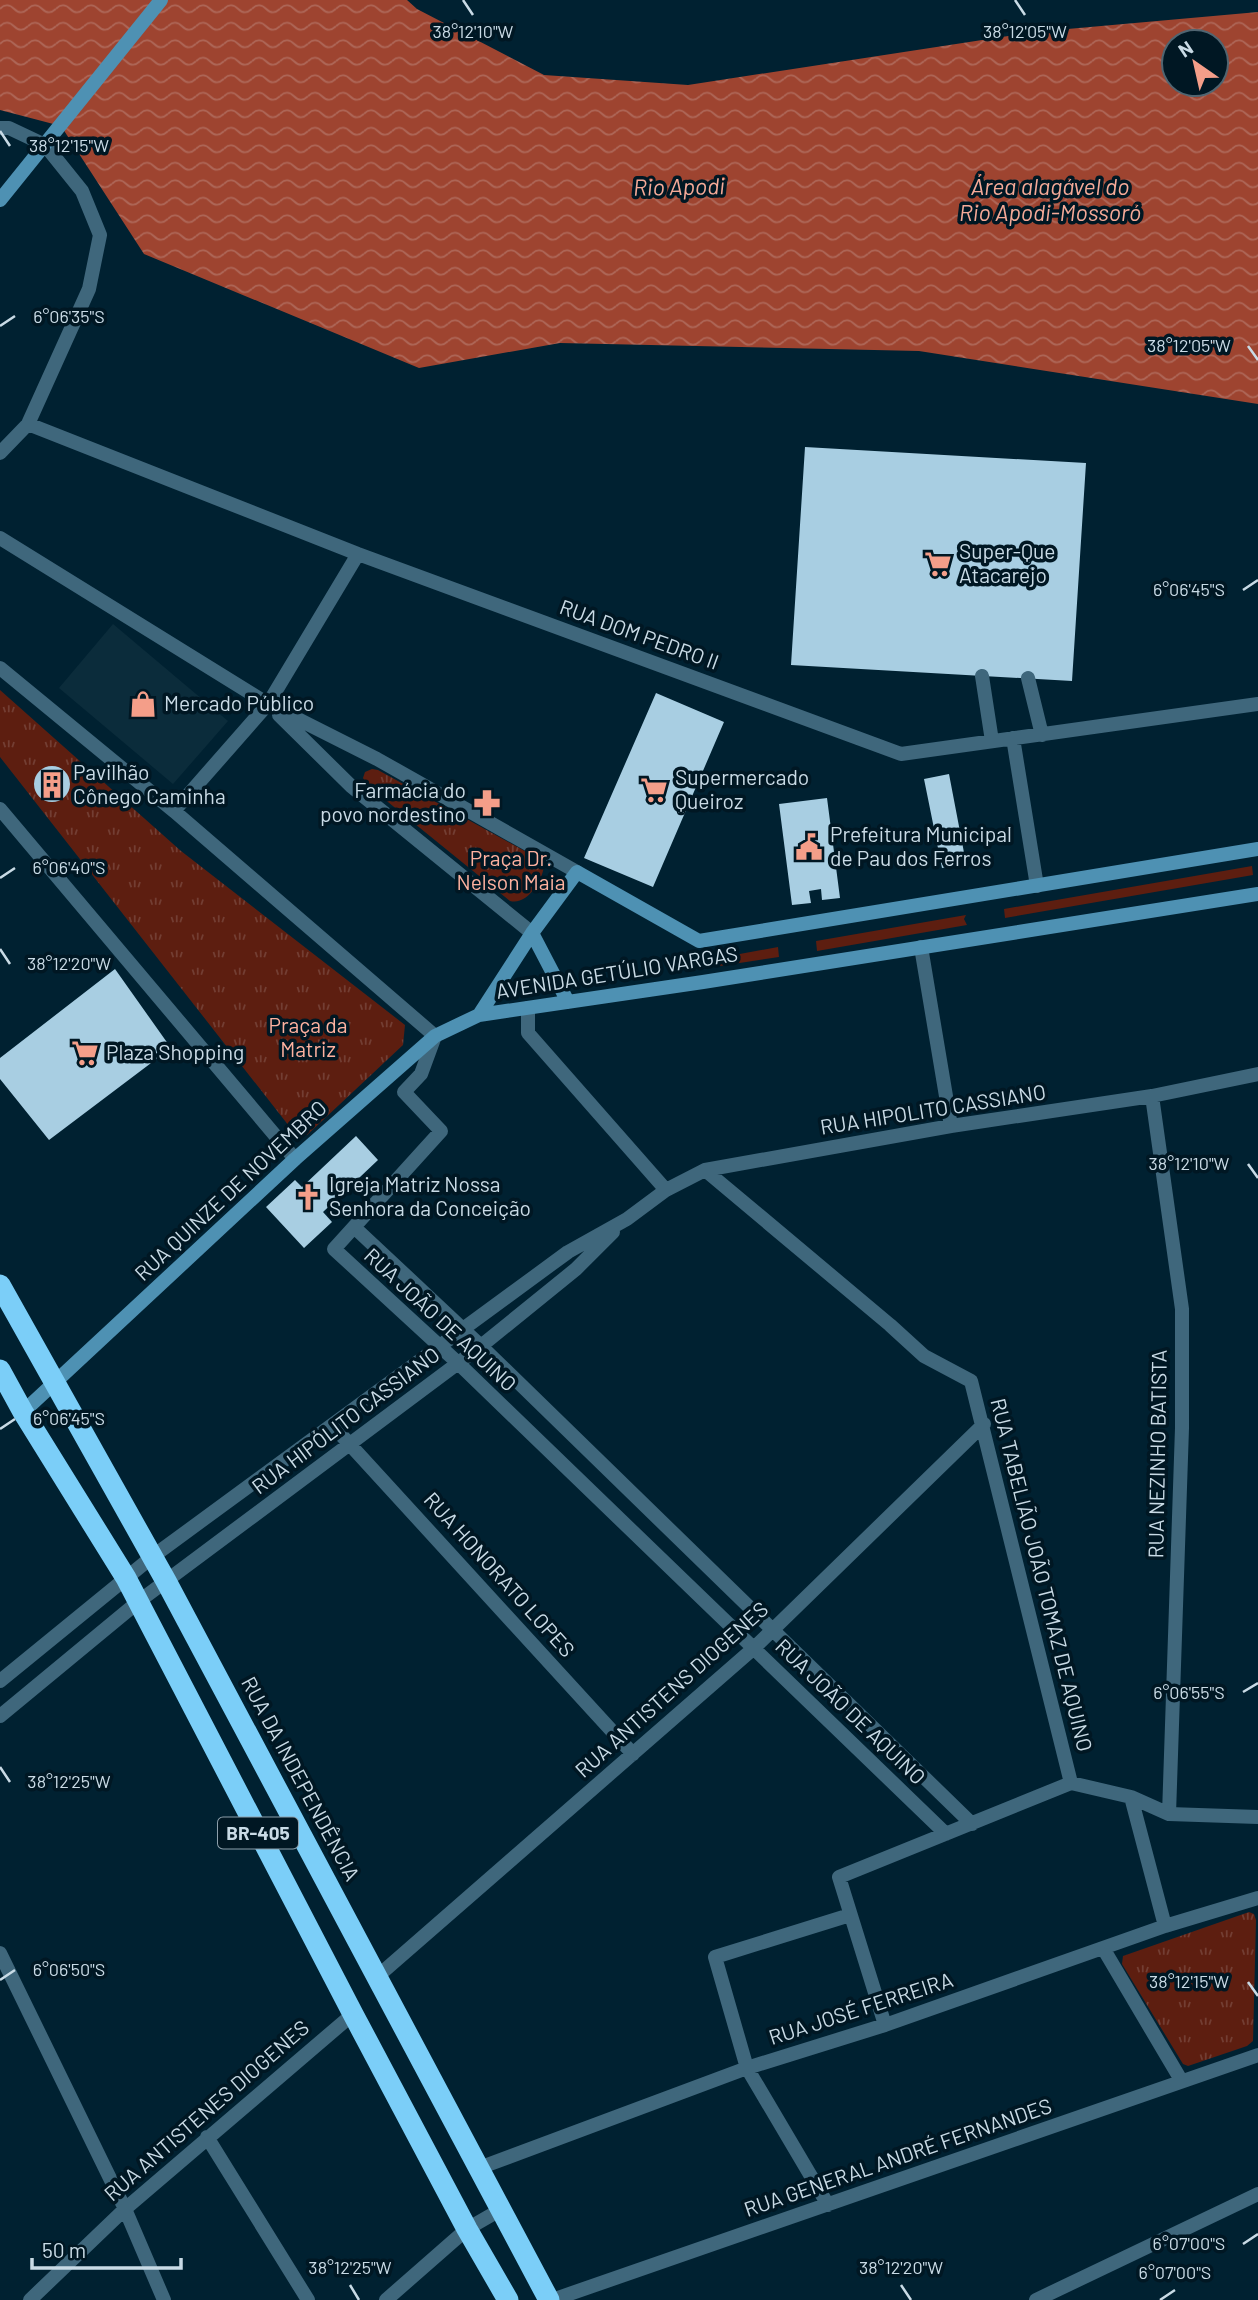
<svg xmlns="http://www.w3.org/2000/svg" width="1258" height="2300" font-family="Barlow,sans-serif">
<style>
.built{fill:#0b2c3b}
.grass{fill:#5d1e10}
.park{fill:url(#park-tufts)}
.water{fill:url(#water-waves);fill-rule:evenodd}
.building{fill:#a8cee2}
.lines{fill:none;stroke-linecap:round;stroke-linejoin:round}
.street{stroke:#3f677c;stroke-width:14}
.secondary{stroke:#4e91b3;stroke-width:14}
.highway{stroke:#7bcef8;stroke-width:21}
.secondary-bridge{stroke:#4e91b3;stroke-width:14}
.ticks{fill:none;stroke:#c9dbe6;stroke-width:2.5}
.labels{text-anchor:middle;stroke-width:7;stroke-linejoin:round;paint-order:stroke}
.shield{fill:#001723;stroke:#8da0ac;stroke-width:2}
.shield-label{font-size:19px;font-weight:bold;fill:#c9dbe6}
.poi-label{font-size:21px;fill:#c9dbe6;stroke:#001723;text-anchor:start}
.street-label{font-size:21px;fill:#c9dbe6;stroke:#001723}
.park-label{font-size:21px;fill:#feb2a0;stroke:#001723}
.water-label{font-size:23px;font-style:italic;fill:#f5aa98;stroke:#001723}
.ticks-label{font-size:18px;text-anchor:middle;fill:#c9dbe6;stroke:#001723;stroke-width:7;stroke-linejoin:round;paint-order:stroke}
</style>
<defs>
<pattern id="park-tufts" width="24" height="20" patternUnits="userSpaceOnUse" patternTransform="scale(1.75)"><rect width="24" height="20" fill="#5d1e10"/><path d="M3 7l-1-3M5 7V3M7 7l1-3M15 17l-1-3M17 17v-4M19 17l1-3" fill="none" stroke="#733e33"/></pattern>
<pattern id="water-waves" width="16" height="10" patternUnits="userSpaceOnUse" patternTransform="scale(1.75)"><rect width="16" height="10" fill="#9e4430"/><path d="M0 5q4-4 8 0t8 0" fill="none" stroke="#ae6758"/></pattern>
</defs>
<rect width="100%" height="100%" fill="#002131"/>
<!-- built -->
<path class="built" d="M113 624 228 721 173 784 59 688Z"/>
<!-- grass -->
<path class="grass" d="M1252 866 1253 875 1005 918 1004 909Z
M966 915 964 919 967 925 817 951 816 941Z
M778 947 779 957 720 966 718 958Z"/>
<!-- park -->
<path class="park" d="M0 690 181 851 405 1025 403 1045 307 1135H296L0 757Z
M372 769 378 770 539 859 544 864C544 879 527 906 510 901L367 785 363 778 365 772Z
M1249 1912 1254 1914 1256 1920 1253 2041 1247 2046 1188 2066 1183 2064 1122 1964 1123 1956Z"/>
<!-- water -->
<path class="water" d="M0 0H407L417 9 544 75 688 85 1034 32 1258 12V404L919 351 560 343 419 368 144 254 61 126 0 110ZM1174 42H1216V84H1174Z"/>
<!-- building -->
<path class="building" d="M805 447 1086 463 1072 681 791 665Z
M656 693 724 722 653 887 584 858Z
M34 784a18 18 0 1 1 36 0a18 18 0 1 1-36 0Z
M949 774 966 863 942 868 924 779Z
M827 798 840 898 822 900 821 889 809 891 811 903 792 905 779 804Z
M115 969 171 1048 49 1140 0 1079V1058Z
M356 1136 378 1160 323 1212 332 1222 304 1248 266 1207 295 1180 302 1187Z"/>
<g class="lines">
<!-- street -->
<path class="street" d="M0 128H9L45 145 82 191 100 235 89 289 28 424 0 453
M28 424 358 554 901 754 1258 704
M0 538 268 704 377 759 577 872
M0 668 174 811 435 1036 421 1074 404 1092 441 1131 334 1249 458 1363 946 1834
M982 676 992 741
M1028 678 1042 735
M279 715 351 786 532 933
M1013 738 1037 886
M0 809 295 1159
M174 811 268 704 358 554
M921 947 951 1126
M528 1008V1033L666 1190
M1152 1096 1182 1309V1428L1169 1814
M705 1170 890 1325 924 1356 971 1381 1071 1783
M354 1227 481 1346 972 1824
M333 1426 633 1754
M0 1681 152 1557 568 1252 627 1219 666 1190 705 1170 951 1126 1152 1096 1258 1074
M0 1716 138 1602 481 1346 576 1269 613 1232
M1071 1783 1131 1797 1165 1926
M1131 1797 1169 1814 1258 1817
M1103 1948 1181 2080
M0 1953 125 2209 164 2300
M378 1976 754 1648 984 1424
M885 2025 839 1877 1071 1783
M207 2137 308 2300
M479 2168 747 2068 885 2025 1165 1926 1258 1898
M828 2205 747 2068 715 1957 850 1915
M30 2300 125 2209 353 2014
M386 2300 467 2229 500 2210
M552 2300 1258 2055
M1036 2300 1258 2194"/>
<!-- secondary -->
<path class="secondary" d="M532 933 568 1002
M479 1015 532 933 577 872 699 941 1258 849
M23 1412 295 1159 435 1036 479 1015 703 982 1258 894"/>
<!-- highway -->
<path class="highway" d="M0 1285 166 1581 549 2300
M0 1370 23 1412 126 1578 353 2014 467 2229 508 2300"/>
<!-- secondary-bridge -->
<path class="secondary-bridge" d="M0 200 161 0"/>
</g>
<!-- ticks -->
<path class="ticks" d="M463 0 473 15M1015 0 1025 15M0 131 10 146M0 326 15 316M1248 346 1258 360M1243 590 1258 580M0 878 15 868M0 949 10 964M1248 1164 1258 1178M0 1429 15 1419M1243 1692 1258 1683M0 1767 10 1782M0 1980 15 1970M1248 1982 1258 1996M1243 2244 1258 2234M350 2285 359 2300M901 2285 911 2300M1160 2300 1175 2290"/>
<!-- icons -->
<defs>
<symbol id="supermarket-bare" viewBox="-9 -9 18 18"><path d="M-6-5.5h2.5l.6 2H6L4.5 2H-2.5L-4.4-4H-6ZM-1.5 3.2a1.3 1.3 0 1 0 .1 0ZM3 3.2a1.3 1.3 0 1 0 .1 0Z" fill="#f49e89" stroke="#001723" stroke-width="2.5" paint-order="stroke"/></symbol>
<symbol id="shop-bare" viewBox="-9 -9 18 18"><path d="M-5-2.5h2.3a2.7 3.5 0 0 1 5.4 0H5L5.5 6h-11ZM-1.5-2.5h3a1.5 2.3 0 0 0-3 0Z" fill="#f49e89" stroke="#001723" stroke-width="2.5" paint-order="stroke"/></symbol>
<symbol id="building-bare" viewBox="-9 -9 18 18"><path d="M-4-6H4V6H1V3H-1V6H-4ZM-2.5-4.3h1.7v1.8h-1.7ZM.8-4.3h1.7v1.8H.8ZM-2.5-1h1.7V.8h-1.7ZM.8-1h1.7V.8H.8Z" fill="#f49e89" stroke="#001723" stroke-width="2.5" paint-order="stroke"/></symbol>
<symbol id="pharmacy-bare" viewBox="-9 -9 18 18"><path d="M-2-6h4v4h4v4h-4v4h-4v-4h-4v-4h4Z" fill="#f49e89" stroke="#001723" stroke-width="2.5" paint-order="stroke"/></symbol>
<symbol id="civic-bare" viewBox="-9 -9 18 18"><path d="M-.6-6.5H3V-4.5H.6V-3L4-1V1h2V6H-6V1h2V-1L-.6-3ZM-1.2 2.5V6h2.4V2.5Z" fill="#f49e89" stroke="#001723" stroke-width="2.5" paint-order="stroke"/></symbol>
<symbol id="church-bare" viewBox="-9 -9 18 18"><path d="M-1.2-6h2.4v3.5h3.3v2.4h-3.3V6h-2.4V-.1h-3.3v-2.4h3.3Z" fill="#f49e89" stroke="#001723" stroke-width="2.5" paint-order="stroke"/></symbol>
</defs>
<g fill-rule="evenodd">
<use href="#supermarket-bare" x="919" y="545" width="38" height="38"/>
<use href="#shop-bare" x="124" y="685" width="38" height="38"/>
<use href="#building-bare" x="33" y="766" width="38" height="38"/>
<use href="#supermarket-bare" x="635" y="771" width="38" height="38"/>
<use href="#pharmacy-bare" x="468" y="784" width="38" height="38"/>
<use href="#civic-bare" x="790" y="828" width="38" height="38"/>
<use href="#supermarket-bare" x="66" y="1034" width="38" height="38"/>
<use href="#church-bare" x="289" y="1178" width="38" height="38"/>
</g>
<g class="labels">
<!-- shield labels -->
<rect class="shield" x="218" y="1817.5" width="80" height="31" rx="5"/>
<g class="shield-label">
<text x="258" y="1840">BR-405</text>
</g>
<!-- poi labels -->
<g class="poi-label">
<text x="959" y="559">Super-Que<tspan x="959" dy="24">Atacarejo</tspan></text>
<text x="164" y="711">Mercado Público</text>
<text x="73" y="780">Pavilhão<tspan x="73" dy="24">Cônego Caminha</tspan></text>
<text x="675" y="785">Supermercado<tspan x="675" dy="24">Queiroz</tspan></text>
<text x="466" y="798" text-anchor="end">Farmácia do<tspan x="466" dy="24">povo nordestino</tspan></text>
<text x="830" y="842">Prefeitura Municipal<tspan x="830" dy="24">de Pau dos Ferros</tspan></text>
<text x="106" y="1060">Plaza Shopping</text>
<text x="329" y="1192">Igreja Matriz Nossa<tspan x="329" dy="24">Senhora da Conceição</tspan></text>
</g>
<!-- street labels -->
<g class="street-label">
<text transform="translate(639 635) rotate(20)" y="7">RUA DOM PEDRO II</text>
<text transform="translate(617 973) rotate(-9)" y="7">AVENIDA GETÚLIO VARGAS</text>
<text transform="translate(933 1110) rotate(-9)" y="7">RUA HIPOLITO CASSIANO</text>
<text transform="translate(231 1191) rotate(-43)" y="7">RUA QUINZE DE NOVEMBRO</text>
<text transform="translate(440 1320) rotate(43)" y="7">RUA JOÃO DE AQUINO</text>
<text transform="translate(346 1421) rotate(-37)" y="7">RUA HIPÓLITO CASSIANO</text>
<text transform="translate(1158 1454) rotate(-89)" y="7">RUA NEZINHO BATISTA</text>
<text transform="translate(499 1575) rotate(48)" y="7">RUA HONORATO LOPES</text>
<text transform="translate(1041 1575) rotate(76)" y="7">RUA TABELIÃO JOÃO TOMAZ DE AQUINO</text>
<text transform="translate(672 1690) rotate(-42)" y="7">RUA ANTISTENS DIOGENES</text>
<text transform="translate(850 1712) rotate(44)" y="7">RUA JOÃO DE AQUINO</text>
<text transform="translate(300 1779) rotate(62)" y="7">RUA DA INDEPENDÊNCIA</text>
<text transform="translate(861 2009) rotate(-18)" y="7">RUA JOSÉ FERREIRA</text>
<text transform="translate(207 2111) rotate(-41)" y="7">RUA ANTISTENES DIOGENES</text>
<text transform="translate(898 2158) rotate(-19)" y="7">RUA GENERAL ANDRÉ FERNANDES</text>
</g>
<!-- park labels -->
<g class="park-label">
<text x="511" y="866">Praça Dr.<tspan x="511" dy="24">Nelson Maia</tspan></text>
<text x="308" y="1033">Praça da<tspan x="308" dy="24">Matriz</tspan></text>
</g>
<!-- water labels -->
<g class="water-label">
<text transform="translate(679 187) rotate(-1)" y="8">Rio Apodi</text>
<text x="1050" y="195">Área alagável do<tspan x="1050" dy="26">Rio Apodi-Mossoró</tspan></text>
</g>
</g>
<g class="ticks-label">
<text x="473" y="38">38°12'10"W</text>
<text x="1025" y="38">38°12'05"W</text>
<text x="69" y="152">38°12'15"W</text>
<text x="69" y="323">6°06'35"S</text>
<text x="1189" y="352">38°12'05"W</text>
<text x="1189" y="596">6°06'45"S</text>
<text x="69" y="874">6°06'40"S</text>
<text x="69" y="970">38°12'20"W</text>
<text x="1189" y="1170">38°12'10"W</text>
<text x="69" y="1425">6°06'45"S</text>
<text x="1189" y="1699">6°06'55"S</text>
<text x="69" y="1788">38°12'25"W</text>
<text x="69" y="1976">6°06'50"S</text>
<text x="1189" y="1988">38°12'15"W</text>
<text x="1189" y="2250">6°07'00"S</text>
<text x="350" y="2274">38°12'25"W</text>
<text x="901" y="2274">38°12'20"W</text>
<text x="1175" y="2279">6°07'00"S</text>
</g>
<!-- north arrow -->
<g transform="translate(1195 63) rotate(326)"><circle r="33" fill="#001723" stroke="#506571" stroke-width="2"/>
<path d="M0-5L12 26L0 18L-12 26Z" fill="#f49e89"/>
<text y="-10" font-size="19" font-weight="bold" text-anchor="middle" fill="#c9dbe6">N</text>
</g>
<!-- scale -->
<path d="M32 2258v10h149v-10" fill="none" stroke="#c9dbe6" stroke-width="3.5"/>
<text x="42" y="2258" font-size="21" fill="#c9dbe6" stroke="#001723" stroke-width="5" paint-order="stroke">50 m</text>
</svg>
